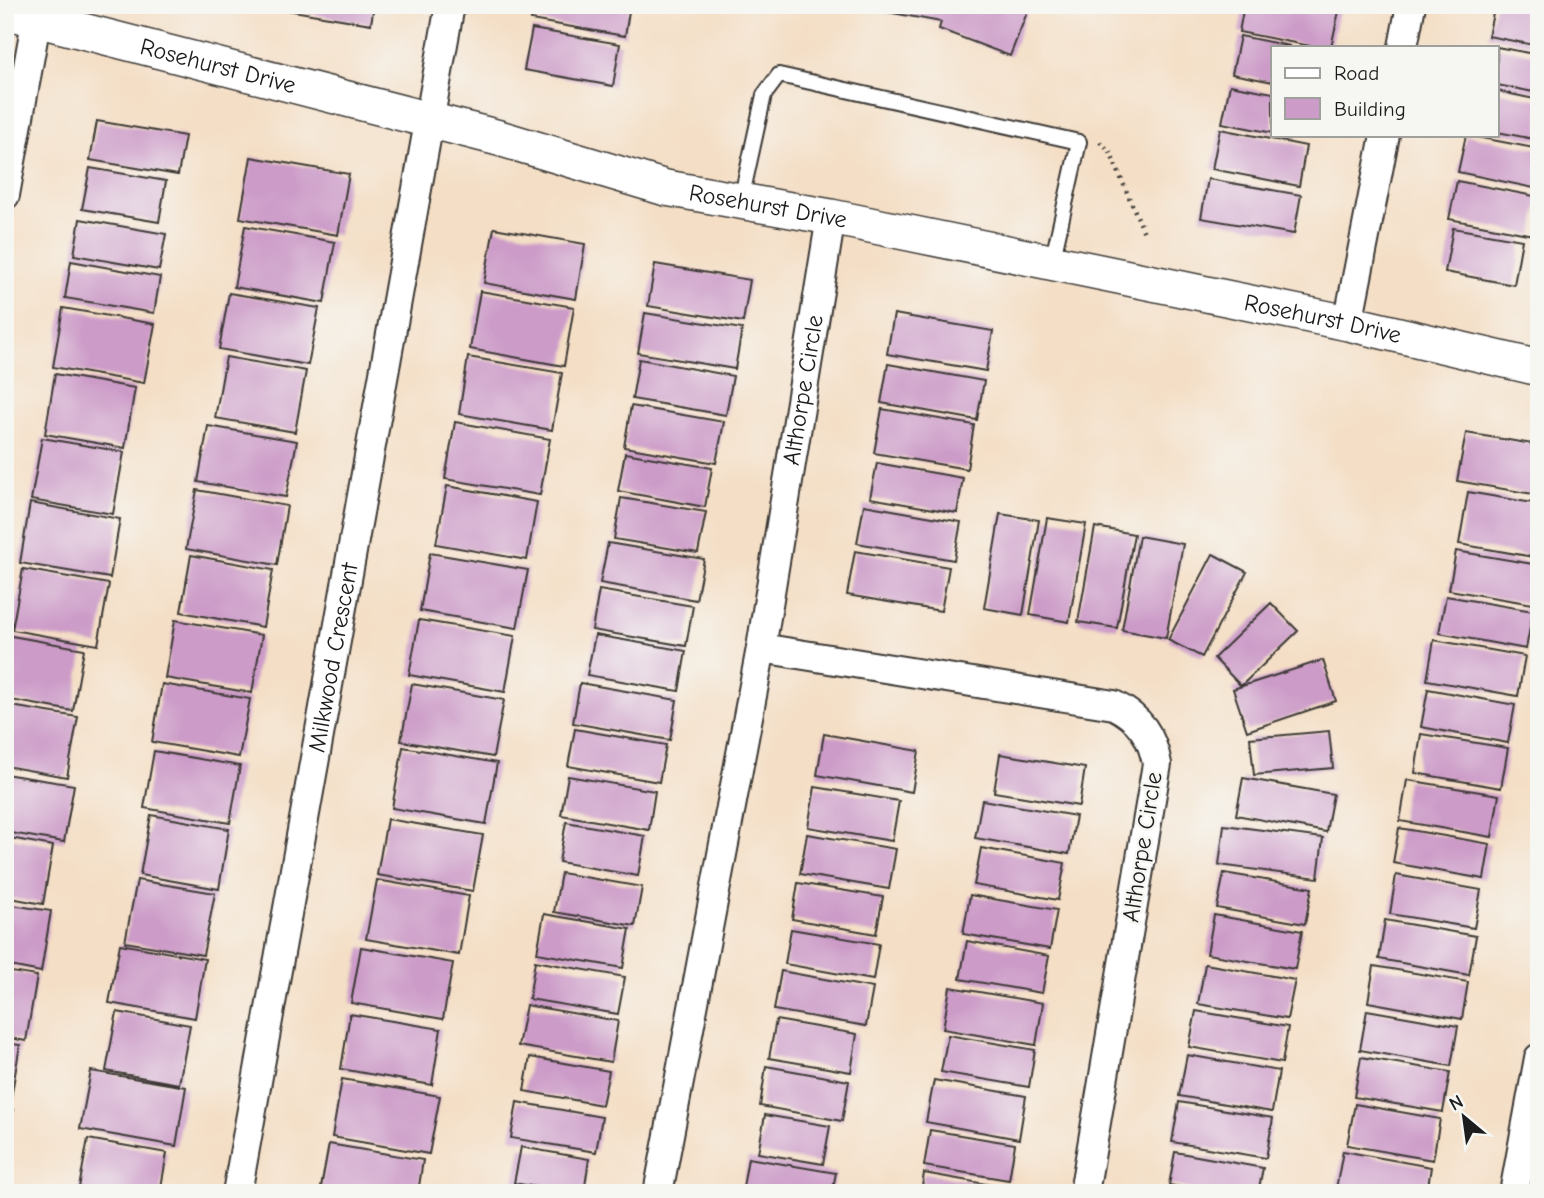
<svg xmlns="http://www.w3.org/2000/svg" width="1544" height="1198" font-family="'Comic Neue',sans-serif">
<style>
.building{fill:#cc9bc8}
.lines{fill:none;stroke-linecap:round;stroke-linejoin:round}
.service-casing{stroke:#3c3935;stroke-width:18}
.minor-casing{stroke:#3c3935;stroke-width:32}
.tertiary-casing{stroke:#3c3935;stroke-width:38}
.path{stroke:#3c3935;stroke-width:4.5;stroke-dasharray:2 5;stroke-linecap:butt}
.service{stroke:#fff;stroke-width:14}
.minor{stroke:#fff;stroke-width:28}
.tertiary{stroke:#fff;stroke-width:35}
.labels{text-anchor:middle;stroke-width:5;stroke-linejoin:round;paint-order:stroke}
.street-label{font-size:24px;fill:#1c1c1c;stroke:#f6f6f2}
</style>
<rect width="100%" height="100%" fill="#f6f6f2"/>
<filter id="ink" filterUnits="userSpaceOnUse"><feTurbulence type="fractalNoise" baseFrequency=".0143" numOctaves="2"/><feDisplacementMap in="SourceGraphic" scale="14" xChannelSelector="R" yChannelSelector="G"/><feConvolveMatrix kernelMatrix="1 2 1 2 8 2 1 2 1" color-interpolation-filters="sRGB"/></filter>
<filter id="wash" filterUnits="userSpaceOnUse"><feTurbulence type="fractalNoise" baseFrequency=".00686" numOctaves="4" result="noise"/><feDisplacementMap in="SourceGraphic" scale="28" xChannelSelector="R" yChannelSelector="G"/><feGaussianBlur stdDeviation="1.57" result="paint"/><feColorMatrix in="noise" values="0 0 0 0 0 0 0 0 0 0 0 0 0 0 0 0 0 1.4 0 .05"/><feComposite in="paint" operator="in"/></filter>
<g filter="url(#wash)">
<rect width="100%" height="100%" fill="#f4dec5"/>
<g id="blocks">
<!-- building -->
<path class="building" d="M288 5H374L371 24 287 10Z
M534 5H630L625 36 531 20Z
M850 5H1030L1010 56 939 29 941 22Z
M1244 5H1310L1339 11 1331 47H1315L1239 32Z
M1495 5H1539V46L1488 36Z
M532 29 620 44 613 86 524 70Z
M1240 36 1290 46 1273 47V82L1232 74Z
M1497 47 1539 55V93L1497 85Z
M1230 85 1273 93V133L1222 123Z
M1497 91 1539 100V140L1497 132Z
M97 121 185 136 178 175 90 160Z
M1220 129 1306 146 1299 186 1212 169Z
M1466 135 1539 149V189L1458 172Z
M251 157 349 174 338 235 240 218Z
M90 168 166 181 159 222 82 209Z
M1208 179 1301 195 1294 234 1201 218Z
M1457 181 1539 197 1533 235 1449 219Z
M80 219 166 234 159 270 74 255Z
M245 226 335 242 324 303 234 287Z
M494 228 585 244 576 299 484 283Z
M1453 228 1522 240 1514 285 1445 272Z
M71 261 160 277 154 313 65 298Z
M655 264 750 280 743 322 648 306Z
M480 291 574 307 564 366 470 349Z
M229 293 319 308 308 365 219 349Z
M63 308 155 324 144 383 53 367Z
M645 313 742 329 735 369 638 353Z
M894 314 993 331 986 371 887 354Z
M226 357 306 371 295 432 215 418Z
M468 357 562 373 552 430 459 414Z
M639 359 733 376 726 415 632 399Z
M888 364 984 381 977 420 881 403Z
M55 374 135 388 125 448 45 434Z
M631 406 724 422 716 463 624 447Z
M882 409 974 425 967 469 874 453Z
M455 422 550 439 540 495 445 479Z
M208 426 297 441 286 497 198 482Z
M1466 433 1539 445V495L1457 481Z
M42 438 124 452 113 514 31 500Z
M625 453 712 468 705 507 618 491Z
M877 463 963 478 957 513 870 498Z
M447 486 537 502 527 560 436 544Z
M197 490 287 506 277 565 186 549Z
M1468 492 1539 504V558L1459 544Z
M621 498 706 512 698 553 614 539Z
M30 503 120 519 110 578 20 563Z
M864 505 961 522 954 560 857 543Z
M1000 514 1039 520 1023 615 984 608Z
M1047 518 1086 524 1069 622 1030 615Z
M1095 527 1134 534 1117 628 1078 622Z
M1139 536 1183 544 1166 638 1122 630Z
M608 543 704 559 696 600 600 583Z
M855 551 949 567 941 611 847 595Z
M1456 551 1539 565 1533 604 1449 590Z
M430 553 528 570 517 628 420 611Z
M1213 554 1247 572 1202 657 1168 640Z
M191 555 273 570 263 627 181 612Z
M23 569 109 584 98 645 12 630Z
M599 590 693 606 686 646 592 630Z
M1446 596 1533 611 1526 649 1439 633Z
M1271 603 1298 631 1241 686 1214 658Z
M175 620 262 635 252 693 165 678Z
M419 620 515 636 505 692 409 675Z
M6 635 84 649 73 711 5 699Z
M595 635 686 651 679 691 587 675Z
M1434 640 1525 656 1518 696 1427 680Z
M1323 660 1336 701 1247 731 1233 689Z
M580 683 677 700 670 740 573 723Z
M162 684 250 699 239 757 152 742Z
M412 684 504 700 493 757 401 741Z
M1428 689 1515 705 1508 743 1421 727Z
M5 705 78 717 67 777 5 766Z
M575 729 666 745 659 782 568 766Z
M1329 731 1333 768 1254 775 1250 738Z
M824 734 919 751 912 792 817 775Z
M1421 734 1508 748 1501 788 1415 773Z
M403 747 497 763 486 824 392 808Z
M154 751 240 766 230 823 144 808Z
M1000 754 1085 768 1079 806 994 792Z
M5 774 74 785 64 842 5 832Z
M568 776 655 791 649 830 561 815Z
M1243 778 1333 794 1326 832 1236 815Z
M1407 780 1499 795 1492 837 1400 821Z
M815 787 899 801 892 841 808 827Z
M982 800 1076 816 1069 854 975 838Z
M151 815 229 829 219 889 140 875Z
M387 819 483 835 473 891 377 875Z
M566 822 645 836 638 876 559 862Z
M1224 825 1323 838 1318 878 1219 865Z
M1399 828 1490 844 1484 879 1393 863Z
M807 834 896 849 889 889 800 874Z
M5 837 53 846 43 904 5 897Z
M981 848 1065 863 1058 900 974 885Z
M561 873 642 887 635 926 554 912Z
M1224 873 1312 888 1305 924 1217 908Z
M1396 875 1481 890 1474 928 1390 914Z
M137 880 215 893 203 955 125 942Z
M377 880 469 896 459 955 366 939Z
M798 883 883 897 876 934 792 919Z
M970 895 1057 910 1050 949 963 934Z
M5 904 51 911 41 972 5 965Z
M544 914 630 929 623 968 537 953Z
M1214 915 1302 931 1295 969 1207 954Z
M1385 920 1476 936 1469 975 1379 959Z
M791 929 879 944 873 980 785 964Z
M967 941 1049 956 1042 993 960 979Z
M120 944 205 959 195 1018 109 1003Z
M361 947 453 963 443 1019 351 1003Z
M535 961 625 977 618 1014 529 999Z
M1205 964 1295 980 1287 1019 1198 1004Z
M1374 966 1468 982 1462 1019 1368 1002Z
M5 971 37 976 26 1041 5 1037Z
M781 971 873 988 866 1026 774 1010Z
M950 987 1043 1003 1036 1045 943 1029Z
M526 1005 618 1021 611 1062 518 1046Z
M1367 1010 1458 1026 1451 1066 1360 1050Z
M1196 1011 1288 1027 1282 1063 1189 1047Z
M117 1012 190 1025 179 1084 106 1071Z
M350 1014 441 1029 432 1085 341 1069Z
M776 1020 857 1034 851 1072 769 1058Z
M948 1035 1035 1050 1029 1087 941 1072Z
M5 1043 20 1045 10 1104 5 1103Z
M1187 1055 1279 1071 1272 1112 1179 1096Z
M530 1057 609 1071 602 1105 524 1091Z
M1361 1057 1450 1072 1443 1112 1354 1097Z
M766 1066 849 1081 842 1121 760 1106Z
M91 1071 186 1087 176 1146 80 1129Z
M342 1079 440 1096 429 1154 332 1137Z
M934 1080 1026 1096 1019 1139 926 1122Z
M517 1102 602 1117 596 1152 511 1138Z
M1179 1102 1273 1118 1266 1158 1172 1142Z
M1355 1104 1440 1119 1433 1160 1347 1145Z
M5 1108 13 1110 7 1148H5Z
M765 1115 830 1126 823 1164 758 1153Z
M930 1130 1015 1144 1009 1180 924 1166Z
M88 1139 167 1153 160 1193H78Z
M329 1144 423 1160 418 1193H320Z
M521 1147 589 1159 584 1193H570L514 1183Z
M1343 1151 1431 1167 1427 1193H1355L1336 1189Z
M1175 1152 1263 1168 1258 1193H1214L1169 1185Z
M748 1158 836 1173 832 1193H742Z
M924 1173 1008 1188 1007 1193H921Z"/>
</g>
</g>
<g filter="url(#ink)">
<use href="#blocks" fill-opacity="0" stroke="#3c3935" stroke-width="2"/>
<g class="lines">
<defs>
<path id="service" d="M741 200 764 95 779 75 1079 142 1052 262"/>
<g id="minor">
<path d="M1403 47 1411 5"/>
<path d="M5 195 39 5"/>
<path d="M1348 323 1385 135"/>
<path d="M761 648 1114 705C1140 718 1152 736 1157 764L1084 1193"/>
<path id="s1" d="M237 1193 450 5"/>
<path id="s2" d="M658 1193 761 648 831 217"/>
<path d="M1514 1193 1539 1058"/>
</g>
<g id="tertiary">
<path id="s3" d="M5 11 499 138 666 188 831 217 1348 323 1539 368"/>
</g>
</defs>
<!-- service casing -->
<use href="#service" class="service-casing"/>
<!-- minor casing -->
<use href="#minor" class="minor-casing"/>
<!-- tertiary casing -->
<use href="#tertiary" class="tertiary-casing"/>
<!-- path -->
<path class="path" d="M1100 142 1110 152 1145 235"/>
<!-- service -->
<use href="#service" class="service"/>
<!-- minor -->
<use href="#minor" class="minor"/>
<!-- tertiary -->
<use href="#tertiary" class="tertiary"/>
</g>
</g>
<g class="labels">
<!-- street labels -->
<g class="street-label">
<text dy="8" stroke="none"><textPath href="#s3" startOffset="220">Rosehurst Drive</textPath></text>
<text dy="8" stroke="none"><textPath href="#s3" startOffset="788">Rosehurst Drive</textPath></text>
<text dy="8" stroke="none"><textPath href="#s3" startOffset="1354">Rosehurst Drive</textPath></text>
<text dy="8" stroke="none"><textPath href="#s2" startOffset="816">Althorpe Circle</textPath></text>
<text dy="8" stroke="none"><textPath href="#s1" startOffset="544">Milkwood Crescent</textPath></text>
<text transform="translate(1142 847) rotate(-81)" y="8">Althorpe Circle</text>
</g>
</g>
<!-- margin -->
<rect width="1544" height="1198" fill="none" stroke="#f6f6f2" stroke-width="28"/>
<!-- legend -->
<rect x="1271" y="46" width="228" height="91" fill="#f6f6f2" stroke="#9f9f9c" stroke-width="2"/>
<rect x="1285" y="68" width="35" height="10" fill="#ffffff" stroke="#9f9f9c" stroke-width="2"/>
<text x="1334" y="80" font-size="21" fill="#1c1c1c">Road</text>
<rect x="1285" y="98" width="35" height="21" fill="#cc9bc8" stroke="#9f9f9c" stroke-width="2"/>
<text x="1334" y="116" font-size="21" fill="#1c1c1c">Building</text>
<!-- north arrow -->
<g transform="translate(1464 1117) rotate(331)" stroke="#f6f6f2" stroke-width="5" paint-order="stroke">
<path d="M0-5L12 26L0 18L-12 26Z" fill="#1c1c1c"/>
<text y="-10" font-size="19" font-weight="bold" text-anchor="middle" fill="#1c1c1c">N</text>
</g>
</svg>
